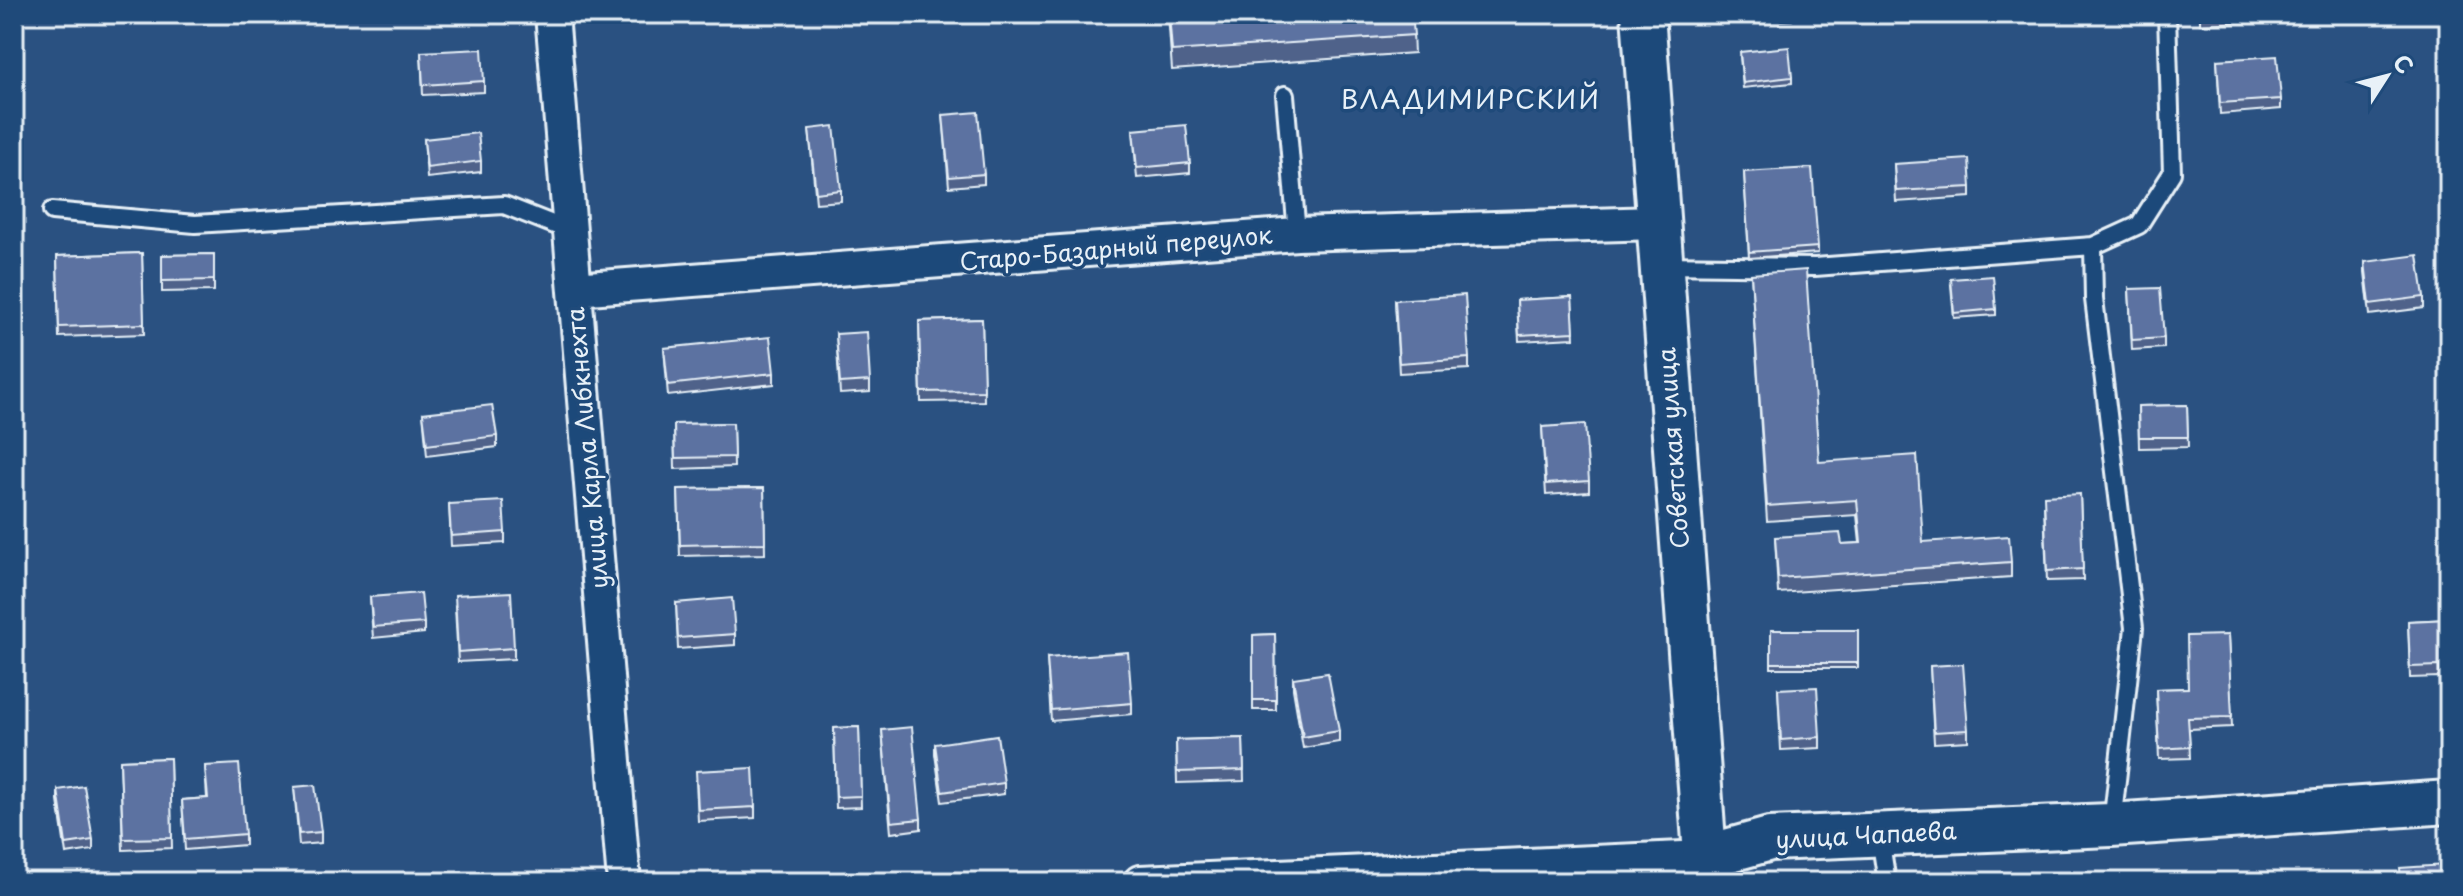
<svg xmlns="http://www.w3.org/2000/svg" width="2463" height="896" font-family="'Playpen Sans',sans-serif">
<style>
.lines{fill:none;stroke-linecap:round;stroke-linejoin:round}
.service-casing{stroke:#e8f1f8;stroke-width:22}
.minor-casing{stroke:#e8f1f8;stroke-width:38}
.tertiary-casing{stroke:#e8f1f8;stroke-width:48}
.service{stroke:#1f4a7a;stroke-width:16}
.minor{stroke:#1f4a7a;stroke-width:32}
.tertiary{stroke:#1f4a7a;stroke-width:42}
.wall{fill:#4f628a;stroke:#e8f1f8;stroke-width:2}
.building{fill:#5c72a1;stroke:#e8f1f8;stroke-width:2}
.labels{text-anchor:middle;stroke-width:7;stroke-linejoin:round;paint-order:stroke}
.street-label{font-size:24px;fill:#e8f1f8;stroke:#1f4a7a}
.neighbourhood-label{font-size:26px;letter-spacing:2px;fill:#e8f1f8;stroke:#1f4a7a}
</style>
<rect width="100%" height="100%" fill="#2a5181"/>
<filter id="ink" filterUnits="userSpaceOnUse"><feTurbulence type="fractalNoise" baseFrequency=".0125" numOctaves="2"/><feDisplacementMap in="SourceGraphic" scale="16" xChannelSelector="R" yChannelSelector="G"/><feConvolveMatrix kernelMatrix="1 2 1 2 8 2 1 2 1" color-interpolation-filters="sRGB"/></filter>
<g filter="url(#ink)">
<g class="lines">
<defs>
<path id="service" d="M1285 95 1297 234
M52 211 195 224 504 205 570 231
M2093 246 2094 299 2134 628 2112 825
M1662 265 1815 267 2093 246 2139 225 2172 173 2167 14
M1880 837 1887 882"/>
<path id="minor" d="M552 14 624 882
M575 289 1297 234 1657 223
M1140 882 1705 857"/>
<path id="tertiary" d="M1643 14 1707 882
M1705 857 1770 839 2111 825 2449 802"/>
</defs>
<!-- service casing -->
<use href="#service" class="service-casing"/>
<!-- minor casing -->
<use href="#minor" class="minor-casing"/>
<!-- tertiary casing -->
<use href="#tertiary" class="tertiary-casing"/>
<!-- service -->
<use href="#service" class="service"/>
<!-- minor -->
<use href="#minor" class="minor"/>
<!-- tertiary -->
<use href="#tertiary" class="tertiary"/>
</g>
<!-- wall -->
<path class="wall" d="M1168 14H1412L1414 53 1172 70Z
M1744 14H1792V20L1744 22Z
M2200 14H2250V22L2200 24Z
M421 52 484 81V92L423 95Z
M1740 57 1792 77V83L1743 88Z
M2217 60 2281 99V109L2220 114Z
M943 115 984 174V184L949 187Z
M809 129 841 190V201L816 203Z
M1133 130 1190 163V173L1137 178Z
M424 139 481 161V172L427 178Z
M1894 164 1971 187V197L1896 202Z
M1744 172 1818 247V253L1749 258Z
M142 253 144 334 59 337 57 256Z
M214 254V291L162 292V255Z
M2365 262 2424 297V308L2370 315 2365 272Z
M1751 274 1819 462 1923 542 2011 562V577L1778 593 1775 537 1842 544 1860 543 1857 515 1767 521Z
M1951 285 1996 309V315L1954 318Z
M2129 289 2164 338V348L2132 350Z
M1572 297 1574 338 1519 341 1517 300Z
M1395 300 1469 358V369L1399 373Z
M982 319 984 401 921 402 919 321Z
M836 334 870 381V392L840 394Z
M664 348 774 373V384L668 396Z
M2187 405 2188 447 2139 448 2138 406Z
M423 413 497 436V447L427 456Z
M733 423 734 467 675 469 674 424Z
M1542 427 1589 481V492L1546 495Z
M764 488 765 554 680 556 678 489Z
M2080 494 2083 580 2047 581 2044 506Z
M449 504 505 532V543L451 546Z
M370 597 424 623V633L373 638Z
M676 603 735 634V645L678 649Z
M455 606 514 648V659L458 662Z
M2449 619V707H2441L2439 677 2410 678 2408 621Z
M1771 630H1858V668H1771Z
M1275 634 1276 710H1253V635Z
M2228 635 2232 727 2189 729 2190 758 2159 759 2156 689 2188 688Z
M1047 658 1132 703V714L1051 721Z
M1930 666 1968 730V741L1934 743Z
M1293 678 1339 731V742L1303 748 1293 689Z
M1778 689 1820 737V748L1781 750Z
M859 727 861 807 836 808 834 728Z
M882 730 921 819V829L891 833Z
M1243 738 1244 781 1177 783 1176 740Z
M935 744 1004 783V794L942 802 935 754Z
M170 758 172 848 123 850 120 760Z
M205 766 245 834V845L185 850 182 800 207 798Z
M696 781 755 807V818L698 821Z
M294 787 321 832V843L299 845Z
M58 790 93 840V850L66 854 58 801Z"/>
<!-- building -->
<path class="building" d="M1169 14H1412L1414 35 1172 51Z
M1744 14H1792L1744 17Z
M1789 47 1792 77 1743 83 1740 52Z
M482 49 484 81 423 85 421 52Z
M2277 56 2281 99 2220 103 2217 60Z
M978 112 984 174 949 177 943 115Z
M1186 125 1190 163 1137 168 1133 130Z
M834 126 841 190 816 193 809 129Z
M478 133 481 161 427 168 424 139Z
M1969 159 1971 187 1896 191 1894 164Z
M1812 168 1818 247 1749 252 1744 172Z
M142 253 144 324 59 327 57 256Z
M214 254V280L162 281V255Z
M2418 255 2424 297 2370 304 2365 262Z
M1806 270 1819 462 1917 455 1923 542 2009 536 2011 562 1778 578 1775 537 1840 533 1842 544 1861 543 1857 500 1767 506 1751 274Z
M1993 276 1996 309 1954 313 1951 279Z
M2160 288 2164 338 2132 340 2129 289Z
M1465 295 1469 358 1399 363 1395 300Z
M1572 297 1574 332 1519 335 1517 300Z
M982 319 984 391 921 392 919 321Z
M867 332 870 381 840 383 836 334Z
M770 337 774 373 668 385 664 348Z
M492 405 497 436 427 445 423 413Z
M2187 405 2188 437H2139L2138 406Z
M733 423 734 457 675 458 674 424Z
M1585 424 1589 481 1546 484 1542 427Z
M764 488 765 543 680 545 678 489Z
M2080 494 2083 569 2047 571 2044 496Z
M503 501 505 532 451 536 449 504Z
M511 592 514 648 458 652 455 595Z
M421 593 424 623 373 627 370 597Z
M732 598 735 634 678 638 676 603Z
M2449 619V696L2441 697 2439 666 2410 667 2408 621Z
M1771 630H1858V663H1771Z
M1275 634 1276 700H1253V635Z
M2228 635 2232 717 2188 718 2190 747 2159 749 2156 689 2188 688 2187 636Z
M1128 652 1132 703 1051 710 1047 658Z
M1963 664 1968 730 1934 732 1930 666Z
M1328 673 1339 731 1303 737 1293 678Z
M1817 687 1820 737 1781 740 1778 689Z
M859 727 861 796 836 797 834 728Z
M912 727 921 819 891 822 882 730Z
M997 735 1004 783 942 792 935 744Z
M1243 738 1244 770 1177 772 1176 740Z
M170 758 172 838 123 839 120 760Z
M239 764 245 834 185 839 182 800 208 798 205 766Z
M753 768 755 807 698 810 696 771Z
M315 785 321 832 299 834 294 787Z
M84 786 93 840 66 844 58 790Z
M2445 865 2447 882H2401L2400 868Z"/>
</g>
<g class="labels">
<!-- street labels -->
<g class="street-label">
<text transform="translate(1116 249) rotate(-5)" y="8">Старо-Базарный переулок</text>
<text transform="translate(588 448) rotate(-95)" y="8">улица Карла Либкнехта</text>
<text transform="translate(1674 448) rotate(-94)" y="8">Советская улица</text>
<text transform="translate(1866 836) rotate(-3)" y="8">улица Чапаева</text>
</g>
<!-- neighbourhood labels -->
<g class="neighbourhood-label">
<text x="1471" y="109">ВЛАДИМИРСКИЙ</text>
</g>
</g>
<!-- margin -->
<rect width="2463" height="896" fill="none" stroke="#1f4a7a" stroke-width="48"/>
<rect x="24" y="24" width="2415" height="848" fill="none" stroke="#e8f1f8" stroke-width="3" filter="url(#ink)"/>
<!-- north arrow -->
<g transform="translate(2387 76) rotate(54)" stroke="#1f4a7a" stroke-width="6" paint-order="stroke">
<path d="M0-6L14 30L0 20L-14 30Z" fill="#e8f1f8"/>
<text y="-12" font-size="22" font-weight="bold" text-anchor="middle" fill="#e8f1f8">С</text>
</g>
</svg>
